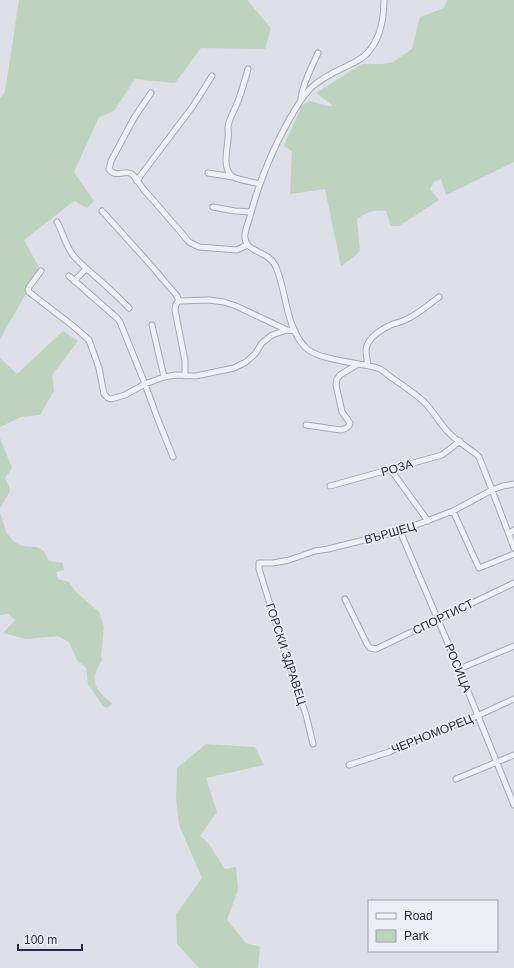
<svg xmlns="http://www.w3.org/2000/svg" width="514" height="968" font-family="Arial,sans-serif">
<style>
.green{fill:#bed3bd}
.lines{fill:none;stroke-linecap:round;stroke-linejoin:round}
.minor-casing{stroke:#a6a8b7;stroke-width:7}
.minor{stroke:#f0f1f6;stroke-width:5}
.labels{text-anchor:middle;stroke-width:3.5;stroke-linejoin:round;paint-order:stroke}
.street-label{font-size:12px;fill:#252941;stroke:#edeef6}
</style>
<rect width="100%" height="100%" fill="#dddfe9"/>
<!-- green -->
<path class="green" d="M19 0H247L271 28 265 49 201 48 175 83 135 79 114 111 99 117 74 172 94 201 87 208 74 201 24 240 40 269 0 339V98L5 92Z
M447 0H514V162L446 195 441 179 434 182 430 189 439 200 399 226H391L386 211C375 209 366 212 357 219L360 250 355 256 341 266 325 189 290 194 292 151 284 146 302 105 310 101 327 106H333L316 93 362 64H384L393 62 412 49 420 17 444 8Z
M63 331 78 341 52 375 54 391 40 415 21 417 0 427V358L17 374Z
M0 438 12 468 5 478 10 489 9 493 0 508Z
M0 512 6 532 13 541 22 546 37 547 44 551 49 561 63 563 64 570 56 572 58 579 69 582 76 592 99 612 104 627 101 656 102 660C100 664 97 668 96 672 90 686 103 696 113 704L106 708 103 706 88 684 86 668 77 660 69 642 58 636 26 639 3 633 15 620 8 614 0 615Z
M206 744 255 747 264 765 206 778 217 812 200 836 209 844 225 869 236 867 238 890 227 920 246 943 260 947 258 968H199L177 944 176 914 202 878 179 825 176 799 177 768Z"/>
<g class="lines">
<defs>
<path id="minor" d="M384 0C384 23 378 51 355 62 340 70 325 75 312 87 302 96 297 107 290 118 272 150 258 184 249 220 247 226 244 233 245 238 246 249 259 251 266 256 270 258 274 263 276 267 287 293 285 325 305 347 315 358 344 361 358 364 365 365 373 366 380 369 385 372 390 377 395 380 406 388 418 395 427 405 435 414 441 425 449 433 457 441 467 447 476 454L479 457 492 490 514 548
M248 69C245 80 242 91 238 101 235 110 229 118 228 127 228 131 229 135 228 139 227 151 222 169 233 177 239 180 253 182 260 184
M151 93 134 118 111 161 109 169C116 179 125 169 132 174 136 178 141 186 145 191 160 208 175 225 189 242L199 247 237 250 247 245
M301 98C303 82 312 67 318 53
M208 173 233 177
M137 181 141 175 193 106 212 76
M213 207 235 211 251 212
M102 211 149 263 177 296 179 301
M57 222C63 232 65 245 73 255 79 263 87 269 95 276 107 286 118 297 129 308
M41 271 29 287 28 289 29 292 73 326 89 340 99 368 104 394 108 398 111 399 125 395 145 384 164 377 176 375 196 376 234 368 246 362 255 354 262 343 272 335 287 330 295 331
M69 276 117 318 120 322 145 384 157 417 173 457
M74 281 86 269
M179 301 209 300 224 302 236 306 287 330
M179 301 176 304 175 310 185 361V376
M152 325 164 377
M368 365C367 360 366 355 366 349 368 337 383 328 393 324 397 323 401 322 405 320 417 315 428 305 439 297
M306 425 341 430C346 428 349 428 350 423L342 412 336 385 337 379 340 375 358 364
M391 470 428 521
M330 486 442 455 460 441
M453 511 479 568 514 554
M400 531 459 669 514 805
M509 534 514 530
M345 599 367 644 370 648 376 649 514 583
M459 669 514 646
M313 744 306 715 283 646 259 569V563H273L289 560 315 551 328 549 400 531 453 511 492 490 503 486 514 484
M349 765 389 752 401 746 477 716 514 699
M456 779 514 755"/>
</defs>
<!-- minor casing -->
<use href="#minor" class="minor-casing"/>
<!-- minor -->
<use href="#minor" class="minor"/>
</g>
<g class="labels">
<!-- street labels -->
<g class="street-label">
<text transform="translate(397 468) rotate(-16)" y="4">РОЗА</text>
<text transform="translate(390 533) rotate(-16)" y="4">ВЪРШЕЦ</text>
<text transform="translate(443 617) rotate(-26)" y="4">СПОРТИСТ</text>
<text transform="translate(286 654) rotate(72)" y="4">ГОРСКИ ЗДРАВЕЦ</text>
<text transform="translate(458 668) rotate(68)" y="4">РОСИЦА</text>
<text transform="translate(432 734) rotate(-22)" y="4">ЧЕРНОМОРЕЦ</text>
</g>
</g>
<!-- legend -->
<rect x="368" y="900" width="130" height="52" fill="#edeef6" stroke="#9d9fae"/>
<rect x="376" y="913" width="20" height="6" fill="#f0f1f6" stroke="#9d9fae"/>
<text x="404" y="920" font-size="12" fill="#252941">Road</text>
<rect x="376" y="930" width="20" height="12" fill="#bed3bd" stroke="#9d9fae"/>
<text x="404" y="940" font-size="12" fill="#252941">Park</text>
<!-- scale -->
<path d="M18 944v6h64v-6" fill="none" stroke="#252941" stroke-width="2"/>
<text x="24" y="944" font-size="12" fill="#252941" stroke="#edeef6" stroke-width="3" paint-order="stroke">100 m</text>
</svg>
